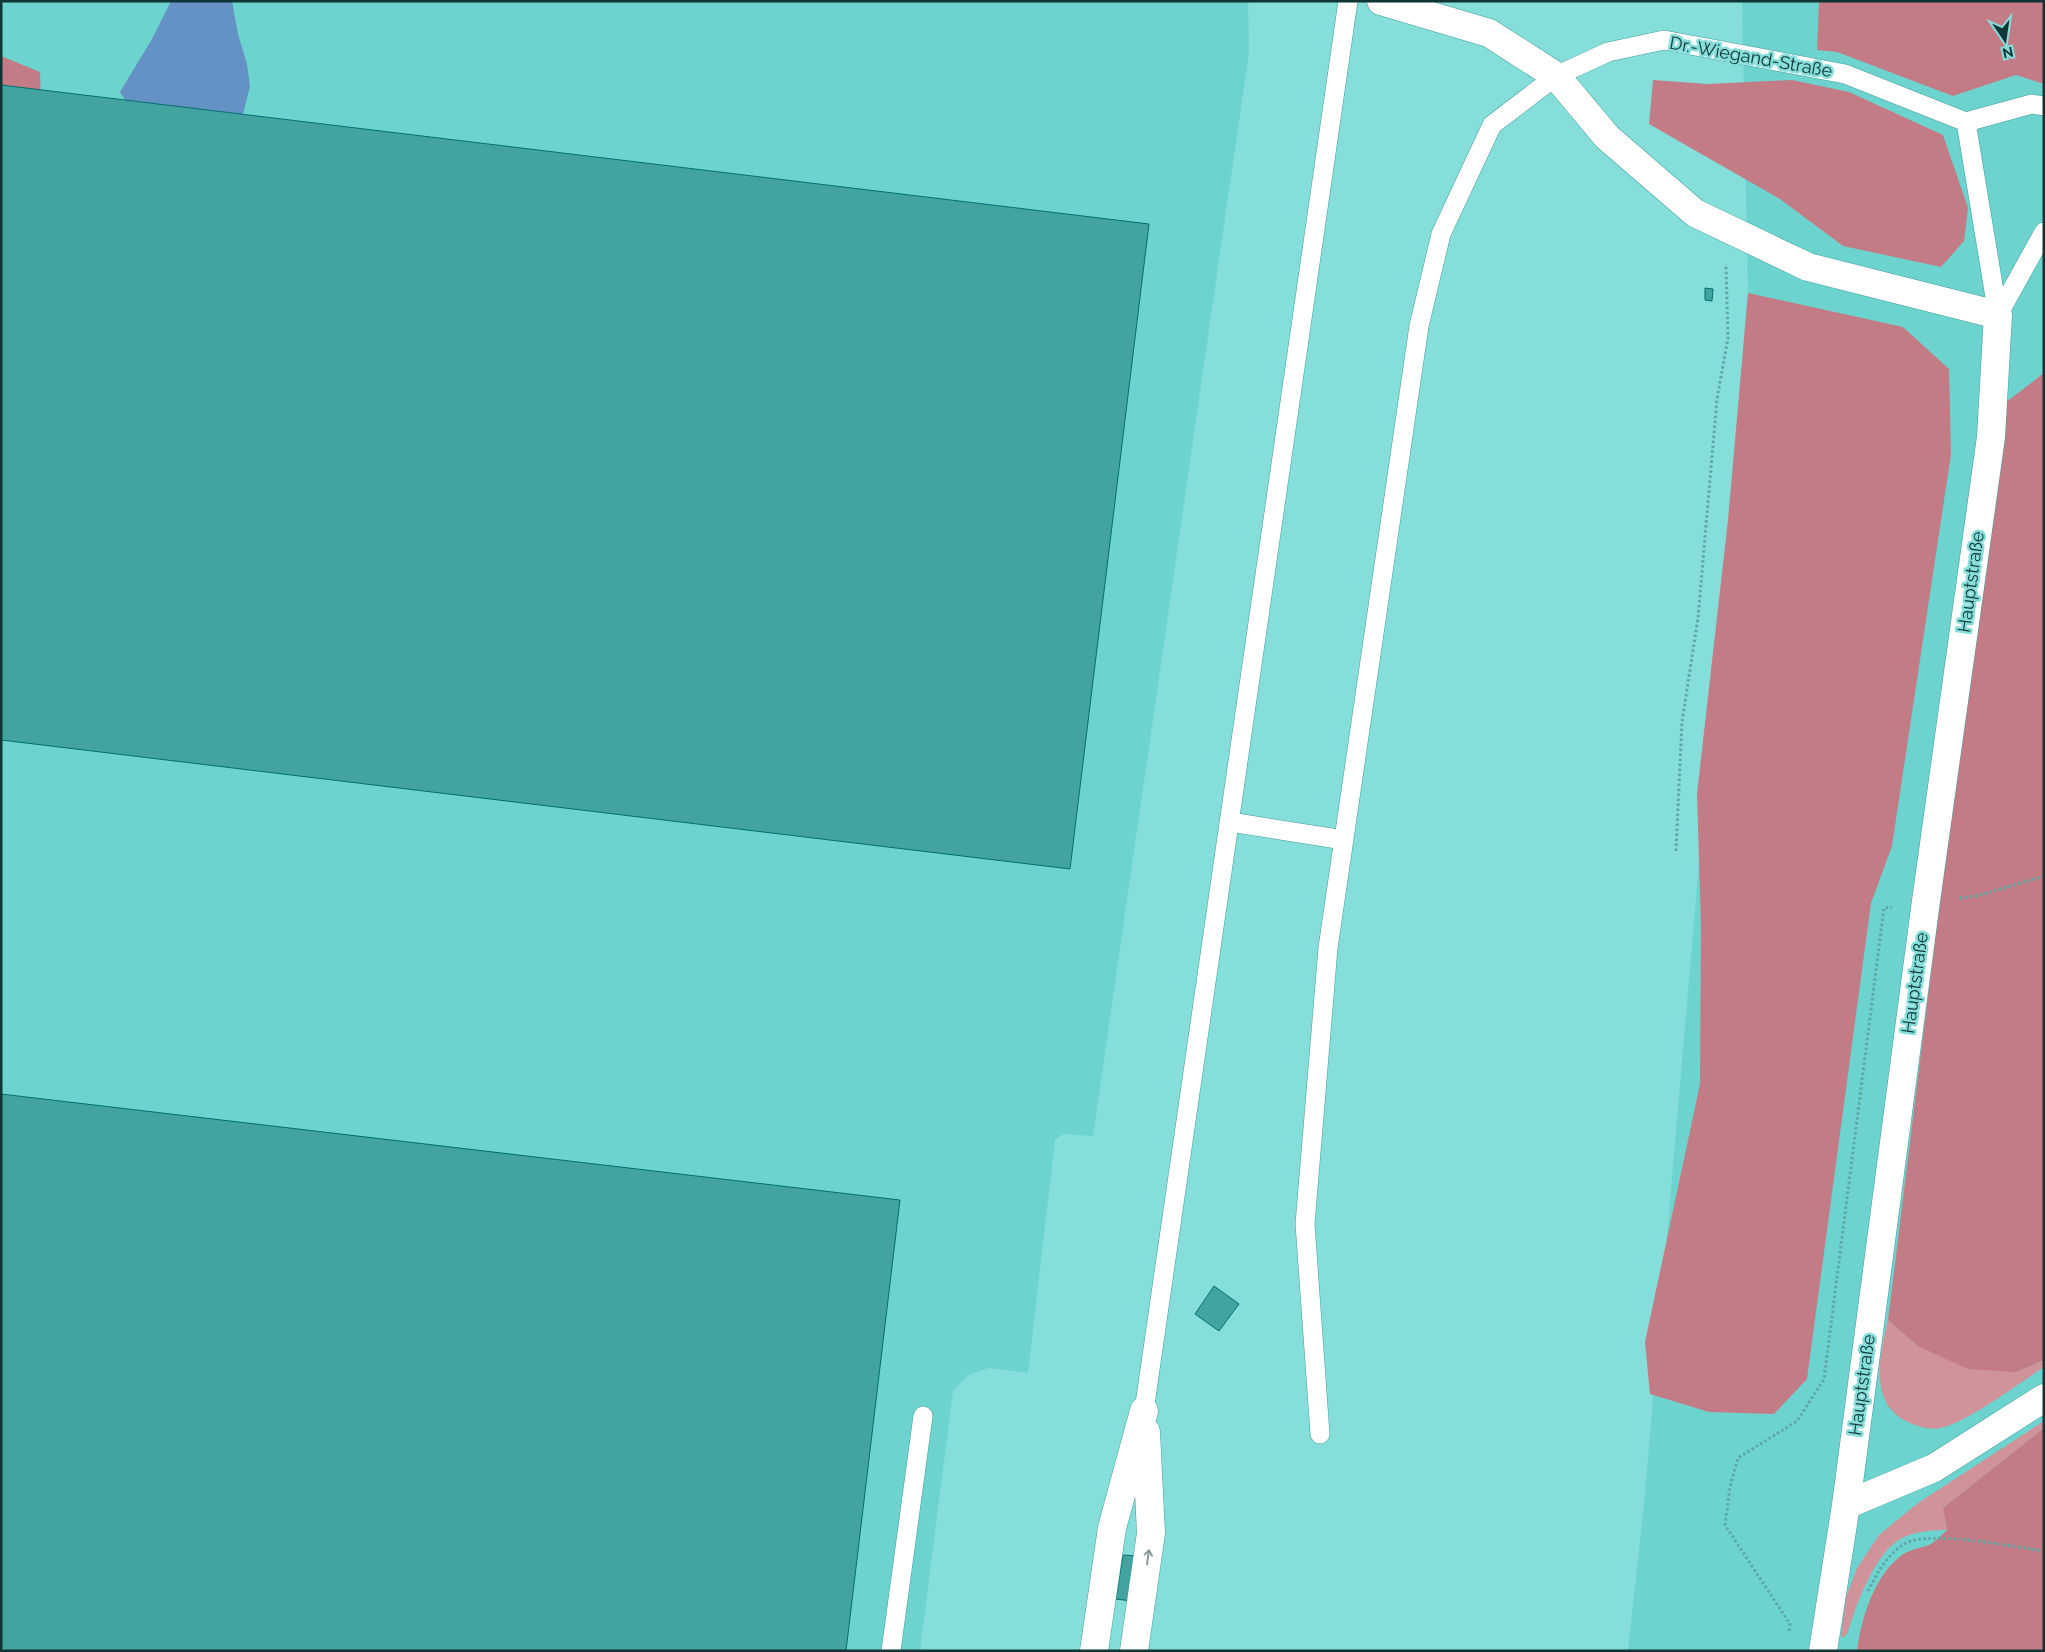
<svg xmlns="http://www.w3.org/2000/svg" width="2045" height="1652" font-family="Raleway,sans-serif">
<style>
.built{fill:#6dd3cf}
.green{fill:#d0939a}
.forest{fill:#c37c85}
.water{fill:#6492c4}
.building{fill:#42a39f;stroke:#00716e}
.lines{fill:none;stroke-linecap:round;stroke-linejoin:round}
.lane-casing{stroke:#429c99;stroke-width:20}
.street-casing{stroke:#429c99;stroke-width:29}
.path{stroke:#5ea7a4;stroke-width:3;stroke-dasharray:2.5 2.5;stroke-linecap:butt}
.lane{stroke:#fff;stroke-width:19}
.street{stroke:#fff;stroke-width:28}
.oneway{stroke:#879a9a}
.labels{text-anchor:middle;stroke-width:5;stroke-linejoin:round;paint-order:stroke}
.street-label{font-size:18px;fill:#0f3534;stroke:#85deda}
</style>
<rect width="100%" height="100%" fill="#85deda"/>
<!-- built -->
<path class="built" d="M1 1H1248L1249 52 1093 1136 1063 1134 1055 1140 1028 1373 989 1368 968 1375 953 1391 920 1651H1Z
M1742 1H2044V1651H1628L1644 1504 1748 293Z"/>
<!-- green -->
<path class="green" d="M1888 1320 1918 1346 2016 1372 2044 1360V1367C2018 1384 1969 1421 1941 1428 1931 1430 1918 1427 1908 1422 1868 1404 1880 1354 1888 1320Z
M2044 1421V1428L1943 1508 1947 1530C1931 1530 1917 1531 1902 1538 1875 1552 1856 1605 1848 1632L1844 1637H1841L1846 1597 1857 1568 1879 1535 1918 1503Z"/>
<!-- forest -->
<path class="forest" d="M1819 1H2044V84L2016 75 1953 96 1837 52 1817 50Z
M1 56 40 72 42 130 1 177Z
M1653 80 1707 84 1792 80 1849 92 1943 135 1968 208 1964 241 1941 267 1843 246 1780 199 1649 124Z
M1748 293 1903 327 1949 369 1951 454 1892 846 1871 903 1807 1379 1774 1414 1709 1412 1650 1394 1645 1342 1700 1084 1701 924 1697 794 1728 520Z
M2044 373V1360L2016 1372 1968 1369 1918 1346 1888 1320 2001 406Z
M2044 1428V1651H1857C1861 1620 1873 1580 1897 1559 1906 1550 1917 1549 1929 1545 1935 1542 1942 1535 1947 1530L1943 1508Z"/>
<!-- water -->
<path class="water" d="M171 1H232L238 34 247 64 250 86 242 118 131 109 120 92 152 39Z"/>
<!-- building -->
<path class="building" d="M1 85 1149 224 1070 869 1 740Z
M1705 288 1713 289 1712 301 1705 300Z
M1 1094 900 1200 846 1651H1Z
M1214 1286 1239 1304 1219 1331 1195 1314Z
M1123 1555 1138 1556 1131 1601 1116 1599Z"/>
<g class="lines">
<defs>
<path id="lane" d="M1966 122 1998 315
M1998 315 2044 232
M1230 822 1344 840
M1144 1411 1348 1
M1320 1434 1305 1224 1328 948 1419 326 1441 234 1492 125 1556 76 1608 52 1664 40 1845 74 1966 122 2032 104 2044 106
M891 1651 923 1416"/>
<path id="street" d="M1381 1 1489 33 1556 76 1607 137 1695 213 1808 267 1998 315 1991 437 1926 901 1846 1505 1823 1651
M1846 1505 1934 1468 2044 1398
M1094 1651 1112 1528 1144 1411
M1134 1651 1151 1533 1146 1432"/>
</defs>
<!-- lane casing -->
<use href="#lane" class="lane-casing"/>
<!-- street casing -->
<use href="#street" class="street-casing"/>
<!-- path -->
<path class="path" d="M1676 851 1682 722 1698 618 1717 399 1728 338 1726 265
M1960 898 1977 896 2044 876
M1868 1591C1877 1573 1888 1553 1906 1543 1931 1530 2014 1547 2044 1551
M1789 1631 1790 1624 1725 1525 1730 1487 1738 1458 1797 1421 1824 1379 1884 908 1892 907"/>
<!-- lane -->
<use href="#lane" class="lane"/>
<!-- street -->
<use href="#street" class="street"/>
</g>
<!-- one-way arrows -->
<defs><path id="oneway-shaft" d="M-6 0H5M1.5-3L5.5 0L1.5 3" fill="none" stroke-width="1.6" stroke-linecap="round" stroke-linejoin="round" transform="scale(1.25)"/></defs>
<use class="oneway" href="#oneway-shaft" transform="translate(1148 1557) rotate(-82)"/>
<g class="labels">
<!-- street labels -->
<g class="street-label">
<text transform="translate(1751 57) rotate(10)" y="6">Dr.-Wiegand-Straße</text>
<text transform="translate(1971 582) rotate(-82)" y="6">Hauptstraße</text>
<text transform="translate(1915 983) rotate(-82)" y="6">Hauptstraße</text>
<text transform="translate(1862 1385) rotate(-82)" y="6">Hauptstraße</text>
</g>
</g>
<!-- border -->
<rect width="2045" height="1652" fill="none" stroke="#0f3534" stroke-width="5"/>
<!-- north arrow -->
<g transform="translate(2005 40) rotate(167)" stroke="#85deda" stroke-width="4" paint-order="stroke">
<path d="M0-4L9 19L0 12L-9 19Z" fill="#0f3534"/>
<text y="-8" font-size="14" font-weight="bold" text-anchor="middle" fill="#0f3534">N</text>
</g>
</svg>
